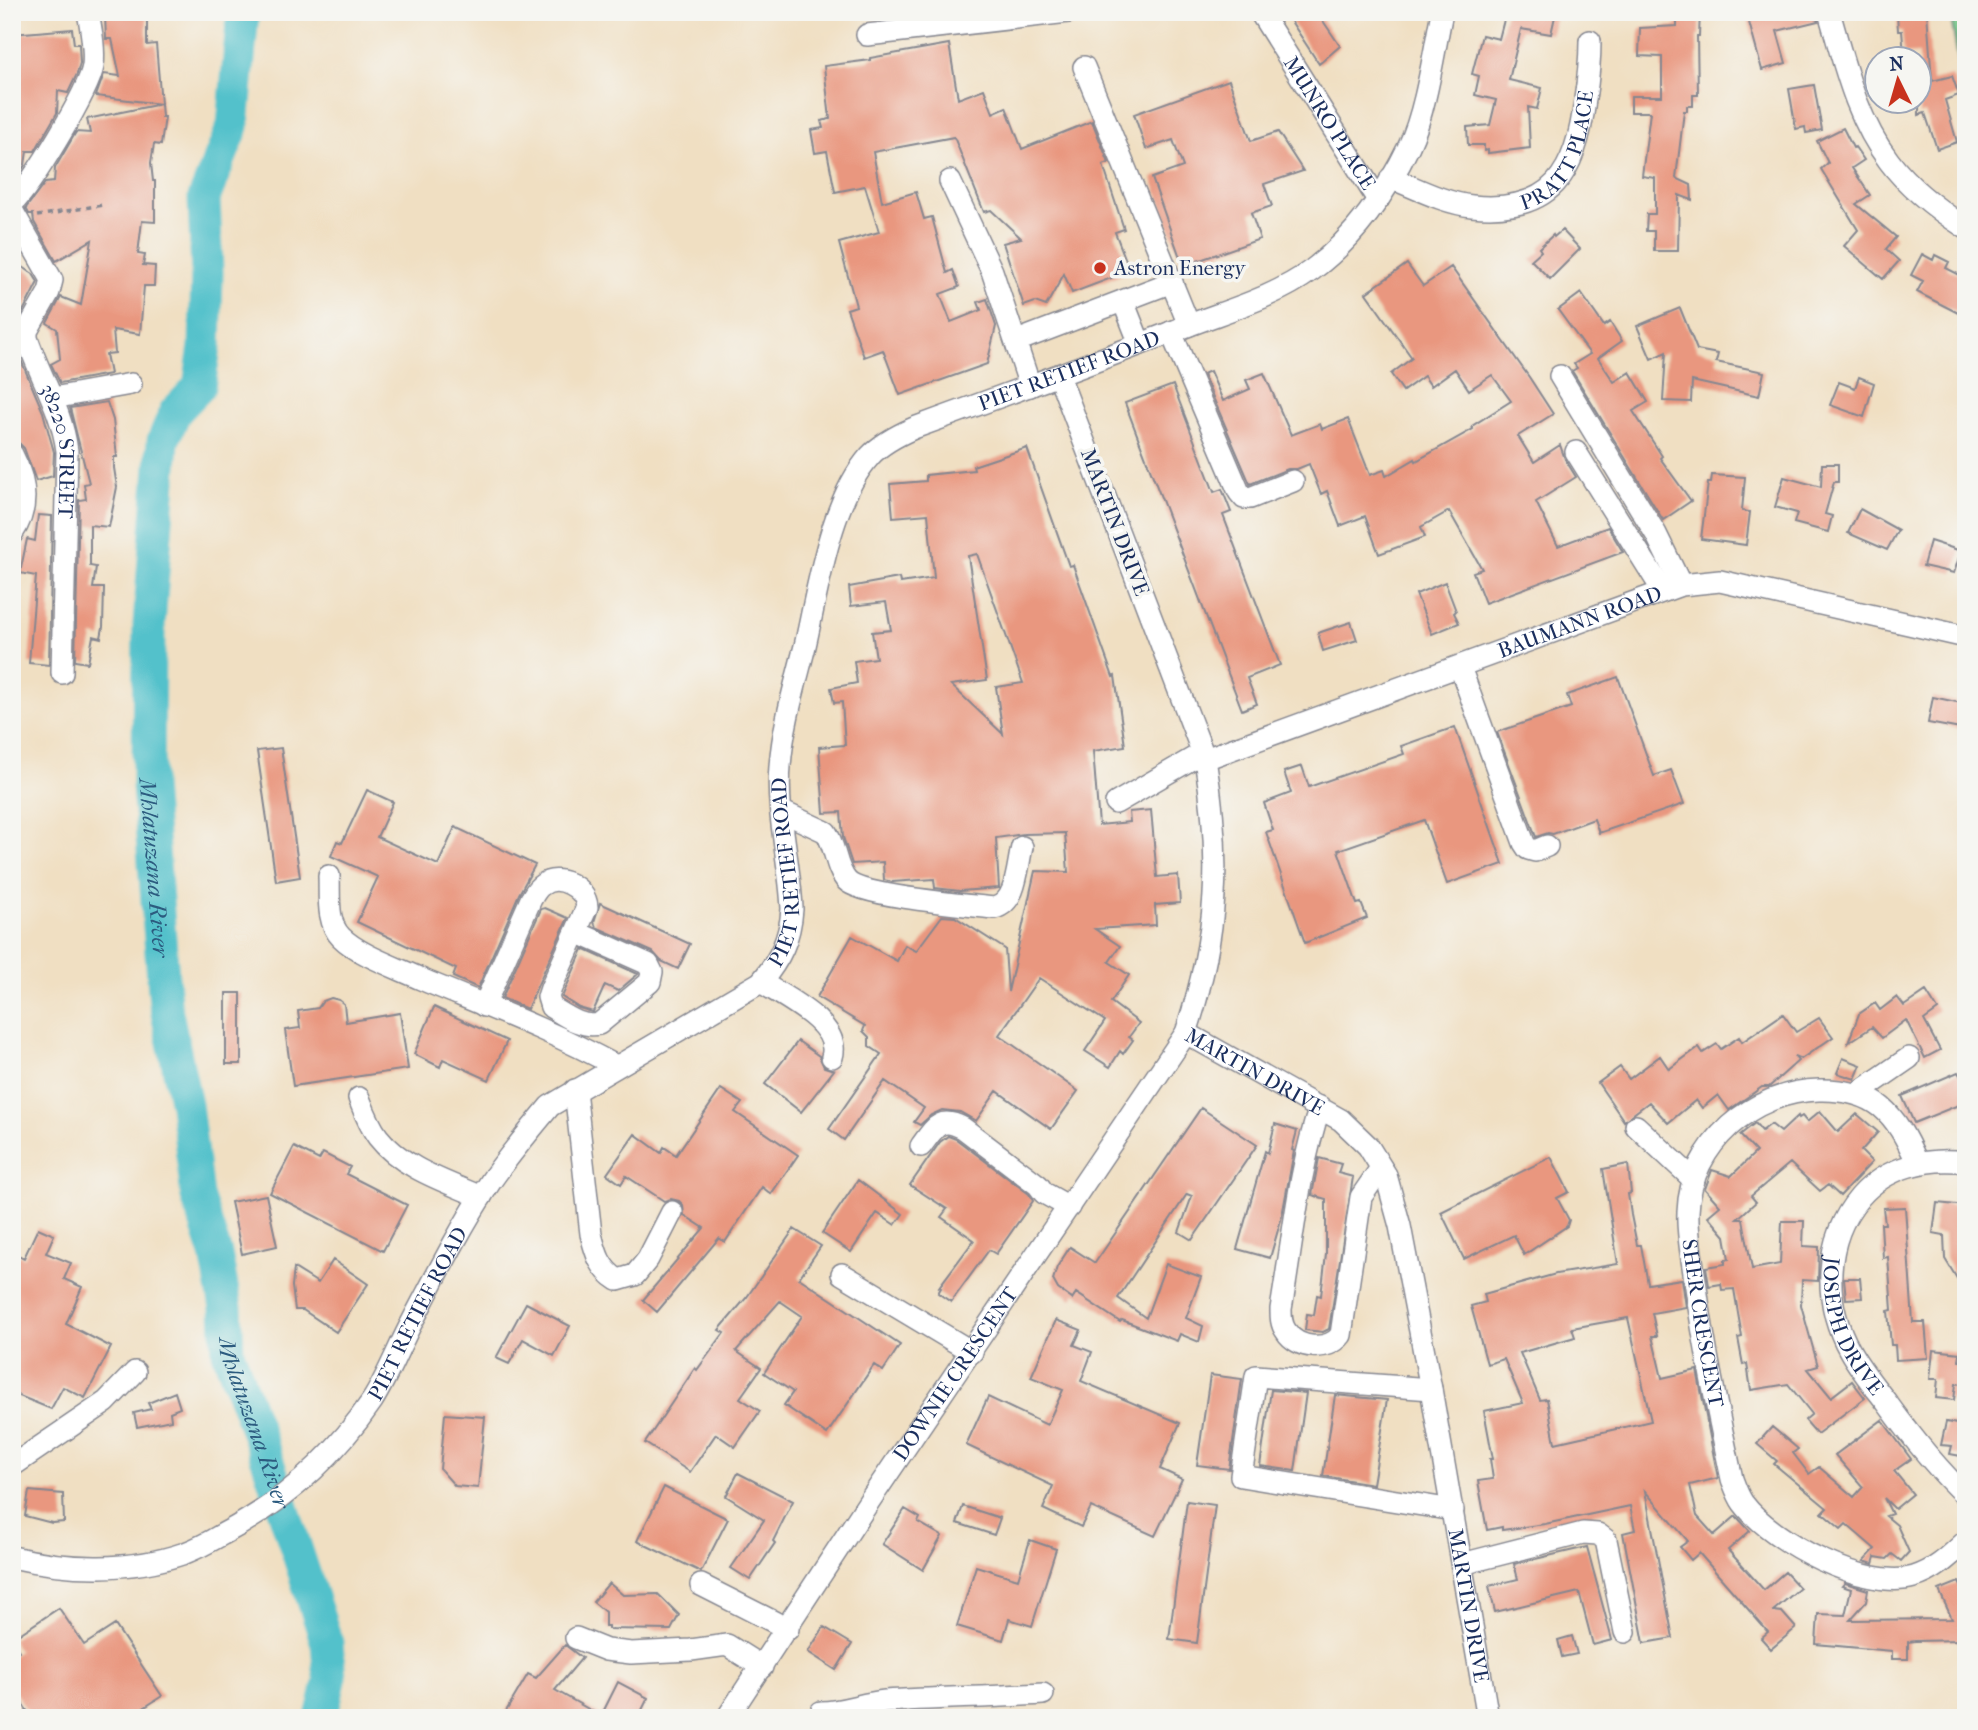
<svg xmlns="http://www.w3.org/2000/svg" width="1978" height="1730" font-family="'IM FELL French Canon',serif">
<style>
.green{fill:#79c989;stroke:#4a7c74;stroke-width:2}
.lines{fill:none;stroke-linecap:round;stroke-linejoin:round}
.river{stroke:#53c1cb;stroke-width:33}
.building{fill:#e9977f;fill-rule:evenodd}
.minor-casing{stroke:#868790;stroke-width:24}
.path{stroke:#868790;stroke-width:3.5;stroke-dasharray:5 5;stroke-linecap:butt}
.minor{stroke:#fff;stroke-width:21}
.poi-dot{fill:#c8321e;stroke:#f6f6f2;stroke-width:2.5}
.labels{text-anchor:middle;stroke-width:7;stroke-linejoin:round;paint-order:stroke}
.street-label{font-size:21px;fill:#1b2f5e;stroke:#f6f6f2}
.poi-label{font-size:21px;fill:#1b2f5e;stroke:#f6f6f2;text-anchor:start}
.water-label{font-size:23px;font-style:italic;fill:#2c5b7f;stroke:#f6f6f2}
</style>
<rect width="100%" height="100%" fill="#f6f6f2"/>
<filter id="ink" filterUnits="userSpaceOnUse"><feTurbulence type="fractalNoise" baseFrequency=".0143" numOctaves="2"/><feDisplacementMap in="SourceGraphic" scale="14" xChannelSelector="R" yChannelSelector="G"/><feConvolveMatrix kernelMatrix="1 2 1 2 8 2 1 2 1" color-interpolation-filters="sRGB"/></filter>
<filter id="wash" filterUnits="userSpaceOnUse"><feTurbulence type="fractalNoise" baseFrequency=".00686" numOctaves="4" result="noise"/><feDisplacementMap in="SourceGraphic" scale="28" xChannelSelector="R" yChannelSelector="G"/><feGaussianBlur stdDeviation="1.57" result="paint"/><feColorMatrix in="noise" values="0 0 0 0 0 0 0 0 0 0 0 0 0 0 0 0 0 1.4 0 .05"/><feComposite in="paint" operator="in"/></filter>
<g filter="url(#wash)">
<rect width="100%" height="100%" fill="#f0dfc2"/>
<!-- green -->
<path class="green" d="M1950 12H1966V105Z"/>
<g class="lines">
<!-- river -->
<path class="river" id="s1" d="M243 12 233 126 204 198 207 272 205 347 199 387 175 412 163 441 149 625 148 785 165 1003 186 1105 197 1196 216 1254 226 1308 228 1352 268 1462 327 1643 330 1680 321 1718"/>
</g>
<g id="blocks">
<!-- building -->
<path class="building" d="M1285 12H1317L1340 46 1319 64Z
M1506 12H1556L1551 34 1521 29 1509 80 1542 88 1537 109 1528 107 1530 148 1488 153V150L1484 151V145H1468L1467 127 1490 125 1496 100 1475 95 1479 76 1472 74 1482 35 1499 39Z
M1677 12H1700L1699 36H1697L1698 95H1693V106H1687V111H1684L1676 178 1691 185 1692 200 1679 195 1678 251H1654V231H1646L1647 214H1655V178L1642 176 1650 112H1631V96H1662V57L1639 56 1640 28 1677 26Z
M1757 12H1816L1818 21 1777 31 1786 63 1762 70 1747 15Z
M1897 12H1927L1932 81 1952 76 1959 95 1945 100 1957 142 1937 149 1925 113 1919 115V53L1904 54 1902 31H1898Z
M147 14V45L156 44 161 104 96 96 104 74 120 76 112 39H106L105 15Z
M72 29 74 44H79L80 63 77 74 68 93 58 91 57 113 35 151H27L25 165 12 183V84L19 83 12 60V34Z
M949 44 958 99 984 89 993 113 1006 107 1022 149 1092 121 1109 163 1103 165 1124 229 1115 232 1130 271 1072 293 1064 274 1046 306 1035 302 1024 306 1003 243 1021 238 991 210 984 212 954 137 873 152 882 202 916 192 924 219 932 217 947 273 953 270 959 287 940 294 951 322 981 310 978 302 987 299 996 326 987 364 900 395 883 350 864 357 847 309 856 306 839 243 879 232 865 186 835 192 827 151 815 153 811 130 823 128 821 121 830 119 824 66 870 60V58Z
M1229 80 1251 141 1278 132 1303 171 1264 184 1272 206 1251 213 1260 239 1183 266 1152 178 1183 167 1173 140 1146 149 1134 114Z
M1814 85 1822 130 1806 133 1805 127 1796 129 1789 89Z
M161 104 162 117H165L161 145 154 144 151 163 153 181H155V222L142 221 138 254 145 255 143 265 155 266 154 286H144L140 334 113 330 115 353 106 354 110 374 60 383 51 364 60 359 57 329 47 323 61 297 81 305 92 240 56 261 34 222 33 214H29L26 208 45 183 54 182 55 168 76 132 90 133 87 119Z
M1843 128 1853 148 1855 147 1864 160 1852 168 1870 195 1856 204 1896 237 1886 249 1899 261 1883 279 1844 246 1858 230 1821 169 1828 163 1817 141Z
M1562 230 1580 249 1550 279 1531 260 1541 251 1539 248 1553 235 1554 237Z
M1922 254 1933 260 1935 255 1949 262 1946 268 1966 278V317L1917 292 1923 281 1911 275Z
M1407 264 1423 286 1451 267 1529 377 1553 414 1518 436 1534 462 1560 445 1565 459 1576 477 1536 502 1558 546 1608 527 1623 552 1485 603 1473 572 1482 569 1449 511 1421 527 1425 537 1379 554 1365 516 1340 526 1327 491 1321 494 1309 464 1297 469H1288L1250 484 1203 374 1210 371 1223 401 1250 389 1246 380 1264 373 1291 435 1320 424 1322 429 1348 419 1370 475 1384 470 1386 476 1415 459 1416 461 1473 429 1472 426 1511 401 1492 375 1469 390 1455 369 1431 386 1424 376 1403 391 1391 374 1412 358 1366 293Z
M20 265 33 274 38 282 16 325 12 339V277Z
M1581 293 1604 326 1610 322 1622 341 1598 358 1614 382 1630 372 1648 402 1633 411 1662 456 1660 458 1691 501 1663 520 1572 371 1577 368 1574 364 1590 354 1558 310Z
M1680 308 1697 350 1718 354 1716 362 1764 372 1759 396 1692 381 1691 402 1663 401 1666 352 1651 359 1637 326Z
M12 339 43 412 54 452 53 476 36 481 24 448 19 443 12 441Z
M1859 377 1874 383 1864 417 1830 405 1839 382 1855 388Z
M1173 385 1214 492 1222 489 1231 512 1223 515 1280 665 1247 678 1257 704 1242 710 1125 403Z
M107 402 113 420 117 457H114V468L117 487 109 527 90 525V566L96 567 93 588H104L103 627 101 638 93 636 88 663 75 661 79 500 86 499 84 484 89 483 70 408Z
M1027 448 1069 566 1073 565 1113 677 1115 676 1125 746 1093 751 1099 825 1130 822 1129 812 1151 810 1157 877 1178 875 1180 903 1155 905 1156 925 1095 929 1120 946 1109 962 1129 975 1111 1002 1139 1023 1129 1037 1133 1040 1123 1054 1120 1051 1110 1067 1085 1051 1105 1021 1039 978 999 1035 1078 1091 1051 1129 997 1091 976 1121 960 1112 942 1110 931 1115 920 1125 914 1122 924 1108 885 1081 844 1140 829 1129 881 1054 869 1046V1037L863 1031 865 1026 817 997 852 936 897 961 905 945 916 951 942 916 955 917 1005 949 1008 992 1035 871 1068 872 1065 833 1024 834 996 838 999 888 960 891 935 888 934 879 892 882 884 880 883 862 852 864 843 837 841 812 824 813 819 747 845 745 842 702 834 703 831 688 857 683 854 661 876 658 872 632 891 630 886 602 851 606 849 587 899 578 900 583 934 578 928 514 893 517 890 484 926 481V475L974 470 973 466ZM977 554 1023 683 996 687 1003 734 951 685 987 680 968 556Z
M1822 464H1838V482H1834L1825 514 1832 516 1828 532 1794 523 1797 513 1775 507 1784 477 1821 487Z
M1712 475 1745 477 1742 511 1750 512 1746 545 1701 539 1708 483H1711Z
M1860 509 1898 530 1887 550 1848 533Z
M38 515 52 516 49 665 29 663 36 576 20 573 27 539 35 541Z
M1930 541 1961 551 1954 573 1923 566Z
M1445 582 1456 611 1454 613 1459 623 1432 634 1416 594Z
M1351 622 1357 640 1323 651 1318 633Z
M1618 677 1654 776 1671 770 1684 804 1599 833 1594 819 1553 834 1548 833 1536 837 1497 732 1571 707 1567 695Z
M1933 697 1966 704V730L1928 723Z
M1455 727 1503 864 1447 884 1424 820 1338 850 1357 904 1361 903 1367 918 1305 943 1266 832 1273 830 1264 803 1291 793 1284 772 1302 766 1309 787 1404 754 1401 746Z
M281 748 300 877 276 881 257 751Z
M367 790 393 802 377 837 438 865 455 827 535 865 519 894 478 988 453 977 456 969 357 922 378 877 331 856 337 841 342 843Z
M600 903 690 944 678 969 661 961 653 952 596 927 594 922Z
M545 908 568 918 527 1009 502 998 541 909Z
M583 949 638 974 618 991 605 985 593 1012 579 1008 562 997Z
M1926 991 1938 1010 1924 1020 1940 1050 1925 1058 1906 1020 1882 1038 1872 1027 1848 1043 1859 1014 1875 1003 1880 1010 1897 997 1904 1006Z
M226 993H241V1064H226Z
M331 998 339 1000 344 1004 346 1022 400 1013 408 1069 293 1086 285 1030 300 1028 298 1011 318 1008 323 1001Z
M434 1007 507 1041 489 1080 443 1059 440 1067 414 1054Z
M1783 1014 1796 1032 1819 1018 1833 1037 1801 1059 1794 1056 1798 1061 1769 1087H1762L1729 1110 1718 1095 1702 1108 1696 1100 1668 1123 1649 1102 1624 1121 1598 1083 1620 1067 1629 1079 1660 1056 1669 1069 1699 1047 1703 1053 1717 1044 1721 1049 1739 1037 1742 1042Z
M798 1041 819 1056 824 1067 834 1070 801 1112 765 1084Z
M1843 1058 1861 1065 1855 1079 1837 1073Z
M1958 1072 1961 1077 1966 1076V1102L1914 1123 1902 1096Z
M721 1089 742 1103 735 1112 798 1155 771 1194 762 1187 725 1242 719 1238 657 1312 643 1300 704 1228 684 1215 683 1205 679 1201 671 1199 664 1201 626 1176 621 1184 607 1174 635 1134 661 1153 664 1147 676 1155Z
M1201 1108 1257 1145 1192 1240 1179 1232 1192 1196 1187 1194 1118 1298 1146 1318 1166 1264 1201 1277 1186 1318 1203 1326 1199 1342 1180 1334 1177 1341 1122 1320 1120 1322 1076 1293 1072 1299 1058 1289 1053 1280 1057 1267 1070 1247 1095 1263Z
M1820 1111 1838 1132 1857 1114 1878 1132 1861 1151 1872 1162 1840 1196 1828 1185 1820 1191 1790 1163 1751 1196 1756 1202 1737 1219H1743L1752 1269 1780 1264 1782 1221H1804L1803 1246 1819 1247 1818 1281 1802 1280 1801 1305 1818 1366 1808 1369 1831 1397 1852 1381 1865 1398 1817 1434 1805 1420 1812 1414 1788 1384 1751 1390 1747 1364 1743 1365 1738 1338 1742 1337 1734 1289 1722 1290 1721 1284 1709 1286 1706 1267 1725 1264V1260L1729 1259 1725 1236 1708 1216 1720 1206 1705 1189 1712 1170 1731 1176 1756 1152 1740 1135 1755 1123 1762 1131 1771 1124 1781 1132 1798 1116 1799 1118 1802 1116 1807 1122Z
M1275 1124 1297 1131 1292 1150 1294 1151 1282 1216 1270 1258 1237 1249 1265 1151 1268 1153Z
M948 1136 956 1139 1029 1194 1033 1201 996 1254 989 1250 951 1302 938 1293 941 1288 939 1287 974 1240 941 1217 947 1209 910 1185 940 1142Z
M294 1147 319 1160 323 1153 350 1167 346 1174 407 1205 383 1251 270 1193Z
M1551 1157 1569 1192 1557 1198 1569 1220 1567 1226 1524 1255 1514 1235 1464 1259 1441 1212Z
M1319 1158 1341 1164 1338 1173 1353 1177 1329 1329 1323 1332 1305 1330 1307 1314 1314 1315 1317 1295 1321 1296 1326 1254V1199L1312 1195Z
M1628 1164 1631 1193 1628 1194 1631 1215 1637 1245H1641L1648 1284 1682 1279 1686 1307 1652 1313 1657 1336H1652L1662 1378 1697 1370 1718 1478 1690 1485 1697 1516 1714 1535 1736 1516 1750 1531 1728 1550 1764 1590 1785 1572 1800 1588 1773 1611 1782 1612 1796 1628 1771 1649 1761 1638 1768 1632 1699 1553 1691 1560 1680 1547 1688 1541 1645 1491 1673 1638 1644 1643 1623 1533 1635 1530 1630 1506 1545 1524 1502 1530V1527L1487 1530 1478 1481 1493 1479 1490 1459H1493L1484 1411 1523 1403 1504 1359 1487 1364 1471 1306 1486 1302 1484 1294 1556 1274 1618 1264 1603 1169ZM1628 1318 1651 1421 1555 1443 1547 1399 1540 1400 1520 1353 1575 1337 1572 1328Z
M858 1180 903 1214 895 1225 877 1213 851 1252 822 1233Z
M266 1195 277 1246 242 1254 231 1202Z
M1937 1203 1966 1206V1293L1945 1259 1944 1235 1933 1233Z
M1905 1207 1913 1322H1925L1928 1358 1896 1360 1895 1345H1891L1888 1311 1892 1310 1888 1257 1883 1258 1881 1224H1885L1883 1208Z
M38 1228 54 1235 46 1253 71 1263 64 1279 82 1287 66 1324 111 1347 85 1398 63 1387 51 1409 12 1393V1252L24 1258Z
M794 1229 821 1246 799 1278 900 1345 883 1371 874 1365 827 1434 784 1405 793 1392 764 1373 802 1316 780 1301 736 1351 761 1368 740 1398 760 1411 735 1447 716 1434 690 1472 645 1443 695 1368 697 1370 724 1333 719 1330 747 1297Z
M333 1260 368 1284 336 1332 303 1310H295L292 1286 294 1268 318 1283Z
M1844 1278H1860L1862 1298 1846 1299Z
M526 1303 570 1326 554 1356 523 1339 509 1364 496 1358Z
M1056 1320 1081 1330 1074 1345 1092 1352 1081 1381 1180 1423 1160 1469 1182 1479 1155 1536 1091 1507 1081 1527 1043 1509 1053 1486 966 1445 988 1397 1047 1425 1063 1390 1031 1377Z
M1933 1350 1960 1353 1959 1361 1966 1362V1383L1956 1384 1954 1400 1936 1398 1938 1379H1930Z
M1210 1375 1242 1379 1229 1469 1197 1465Z
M1271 1390 1306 1393 1295 1471 1260 1466Z
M175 1392 180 1408 170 1412 171 1420 137 1427 134 1413 151 1409 148 1403Z
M1335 1395 1387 1400 1373 1484 1323 1476Z
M1960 1411 1966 1412V1457L1950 1454 1952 1446 1941 1445 1946 1422 1957 1424Z
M445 1414 485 1417 478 1488 455 1486 440 1469Z
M1882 1420 1911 1459 1894 1471 1913 1494 1895 1509 1884 1498 1892 1514 1886 1516 1897 1525 1909 1552 1901 1561 1892 1554 1887 1559 1875 1557 1873 1564 1864 1561 1875 1549 1846 1524 1841 1529 1822 1513 1827 1508 1774 1464 1777 1461 1757 1444 1772 1427 1798 1449 1793 1453 1809 1474 1819 1467 1854 1497 1863 1487 1835 1455Z
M738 1473 793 1501 773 1541 775 1543 750 1580 731 1568 764 1520 726 1496Z
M664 1487 728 1519 701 1572 637 1541Z
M29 1491 63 1494 64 1522 52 1523 25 1516Z
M1187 1501 1215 1505 1197 1643 1169 1639Z
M963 1506 1000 1518 994 1535 957 1523Z
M905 1509 920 1518 918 1522 942 1536 923 1570 882 1544Z
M1030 1540 1056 1549 1032 1626 1009 1619 1003 1640 957 1626 976 1566 1018 1579Z
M1587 1547 1612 1640 1593 1645 1579 1592 1495 1612 1489 1586 1518 1579 1514 1564Z
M1959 1582 1966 1596V1651L1961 1640 1915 1641 1908 1642V1659H1892V1651L1816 1644 1818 1614 1845 1615 1851 1589 1842 1586 1845 1583 1868 1590 1866 1602 1850 1620 1952 1619 1939 1590Z
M609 1583 623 1595 658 1594 679 1615 671 1630 608 1629V1626H605V1612L593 1602Z
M59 1608 84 1645 115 1625 162 1696 128 1718H32L12 1688V1656L19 1651 12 1639Z
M824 1627 852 1644 836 1670 808 1652Z
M1572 1636 1577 1654 1562 1657 1558 1640Z
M565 1645 582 1658 555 1690 601 1716 618 1682 648 1698 638 1718H502L528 1674 536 1678Z"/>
</g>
</g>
<g filter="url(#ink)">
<use href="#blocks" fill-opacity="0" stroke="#868790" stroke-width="2"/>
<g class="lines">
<defs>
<g id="minor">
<path id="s2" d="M1260 12 1378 200"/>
<path d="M1829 12C1844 63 1856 118 1889 161 1909 188 1938 210 1966 228"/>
<path d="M867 35 1068 12"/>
<path d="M1084 67 1189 325"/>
<path id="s3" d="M1391 178C1416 188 1444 203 1472 206 1552 214 1577 172 1585 99 1588 80 1590 60 1590 41"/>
<path d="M950 181 992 271 1030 386"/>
<path d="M12 204C31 186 89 91 93 66 95 48 91 29 88 12"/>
<path id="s4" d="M12 210 52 280 49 292 27 331V338C40 377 62 410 67 451L62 673"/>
<path d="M1123 301 1140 344"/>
<path d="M1171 332 1239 492 1244 498H1250L1293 481"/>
<path d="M1017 341 1172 282"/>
<path d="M1560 376 1656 534 1681 585"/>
<path d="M53 398 131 384"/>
<path d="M1576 452 1663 591"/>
<path d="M12 454C26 481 30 508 12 534"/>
<path d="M1460 667 1524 843 1528 849 1535 851 1547 846"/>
<path id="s5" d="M1205 759 1681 585 1720 581 1966 637"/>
<path d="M1116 803 1202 753"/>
<path d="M781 811 826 832C836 847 835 868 847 881 861 896 968 905 994 908 1017 903 1017 867 1022 847"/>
<path d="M329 876C330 895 326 922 341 937 359 955 398 968 421 979 488 1007 552 1031 616 1066"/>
<path d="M761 982C785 998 842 1024 832 1057"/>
<path d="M484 1006 531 899C534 894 537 888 542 885 558 873 586 887 587 907L551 988 548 997 551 1007C566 1016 581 1028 599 1024L650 982 652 972 648 964 576 932"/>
<path id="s6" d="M1186 1033 1341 1120 1368 1146 1386 1175 1400 1226 1431 1389 1488 1718"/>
<path d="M575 1090 591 1234C596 1254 600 1269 618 1280L635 1275 648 1259 672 1212"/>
<path d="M1858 1093 1909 1058"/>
<path d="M359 1098C364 1111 369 1125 378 1137 402 1168 447 1182 481 1197"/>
<path d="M1320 1107C1298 1172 1293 1241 1281 1309 1281 1317 1281 1324 1286 1331 1297 1349 1328 1352 1341 1335L1361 1197 1381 1168"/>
<path d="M1636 1126 1694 1180"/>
<path d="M921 1146C935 1127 940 1116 963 1128L1038 1185 1044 1193 1069 1207"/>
<path id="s7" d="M1917 1162C1895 1113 1877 1089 1819 1090 1753 1091 1690 1144 1688 1212 1687 1234 1692 1258 1695 1280 1704 1347 1718 1413 1732 1479 1735 1487 1738 1496 1743 1503 1772 1542 1866 1591 1914 1577 1935 1571 1950 1556 1966 1541"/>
<path id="s8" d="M1966 1162C1927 1157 1886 1167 1860 1197 1823 1240 1823 1303 1850 1351 1860 1369 1874 1386 1887 1403 1911 1436 1936 1468 1966 1496"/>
<path d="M842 1274 972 1352"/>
<path d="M1431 1389 1256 1376 1241 1476 1453 1510"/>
<path d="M12 1466 106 1402 135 1372"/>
<path id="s9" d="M12 1557C68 1570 130 1572 185 1553 198 1548 211 1541 223 1534 284 1502 333 1458 372 1401 388 1376 399 1346 413 1320 437 1274 462 1225 491 1181 509 1155 530 1130 550 1106L761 982C780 959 790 939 792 909 790 862 776 814 780 766 783 726 795 686 805 646 818 589 830 501 870 456 882 443 898 435 914 428 1005 395 1096 362 1187 326 1228 310 1276 297 1312 270 1354 239 1387 192 1409 146 1426 111 1434 51 1442 12"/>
<path d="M1462 1564 1583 1533 1598 1534 1606 1540 1625 1632"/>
<path d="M701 1585 788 1629"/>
<path d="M576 1638 606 1650 631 1653 691 1650 727 1645 762 1667"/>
<path id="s10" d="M727 1718 870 1500 1186 1033C1218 935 1222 860 1205 759L1059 376"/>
<path d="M819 1718 821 1712C842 1712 863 1703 885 1701 938 1698 991 1697 1043 1694"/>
</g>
</defs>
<!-- minor casing -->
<use href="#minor" class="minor-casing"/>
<!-- path -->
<path class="path" d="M37 216 102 205"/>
<!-- minor -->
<use href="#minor" class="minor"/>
</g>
</g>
<!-- markers -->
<circle class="poi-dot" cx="1100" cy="268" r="7"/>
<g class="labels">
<!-- street labels -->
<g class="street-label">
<text dy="7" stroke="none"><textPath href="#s2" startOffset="131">MUNRO PLACE</textPath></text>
<text dy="7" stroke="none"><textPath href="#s3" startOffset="205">PRATT PLACE</textPath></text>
<text dy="7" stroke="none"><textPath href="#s9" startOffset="1778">PIET RETIEF ROAD</textPath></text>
<text dy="7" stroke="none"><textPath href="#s4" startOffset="264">38220 STREET</textPath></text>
<text transform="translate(1115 522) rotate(69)" y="7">MARTIN DRIVE</text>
<text dy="7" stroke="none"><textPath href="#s5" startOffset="399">BAUMANN ROAD</textPath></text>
<text dy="7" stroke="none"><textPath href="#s9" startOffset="1127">PIET RETIEF ROAD</textPath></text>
<text dy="7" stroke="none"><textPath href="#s6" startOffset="79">MARTIN DRIVE</textPath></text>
<text dy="7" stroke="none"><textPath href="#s9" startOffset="518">PIET RETIEF ROAD</textPath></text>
<text dy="7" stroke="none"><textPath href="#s7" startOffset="441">SHER CRESCENT</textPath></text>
<text dy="7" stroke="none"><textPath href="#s8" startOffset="257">JOSEPH DRIVE</textPath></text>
<text dy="7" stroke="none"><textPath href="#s10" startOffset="413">DOWNIE CRESCENT</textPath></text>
<text dy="7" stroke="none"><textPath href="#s6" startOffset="688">MARTIN DRIVE</textPath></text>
</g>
<!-- poi labels -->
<g class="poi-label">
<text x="1114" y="275">Astron Energy</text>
</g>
<!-- water labels -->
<g class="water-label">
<text dy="8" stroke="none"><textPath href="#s1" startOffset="875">Mhlatuzana River</textPath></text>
<text dy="8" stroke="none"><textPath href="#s1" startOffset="1442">Mhlatuzana River</textPath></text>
</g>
</g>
<!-- margin -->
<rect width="1978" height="1730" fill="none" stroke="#f6f6f2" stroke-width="42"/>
<!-- north arrow -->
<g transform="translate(1898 80) rotate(355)"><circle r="33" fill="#f6f6f2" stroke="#9ea6b7" stroke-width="2"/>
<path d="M0-5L12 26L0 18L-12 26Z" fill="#c8321e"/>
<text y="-10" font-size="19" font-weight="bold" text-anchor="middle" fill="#1b2f5e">N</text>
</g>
</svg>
